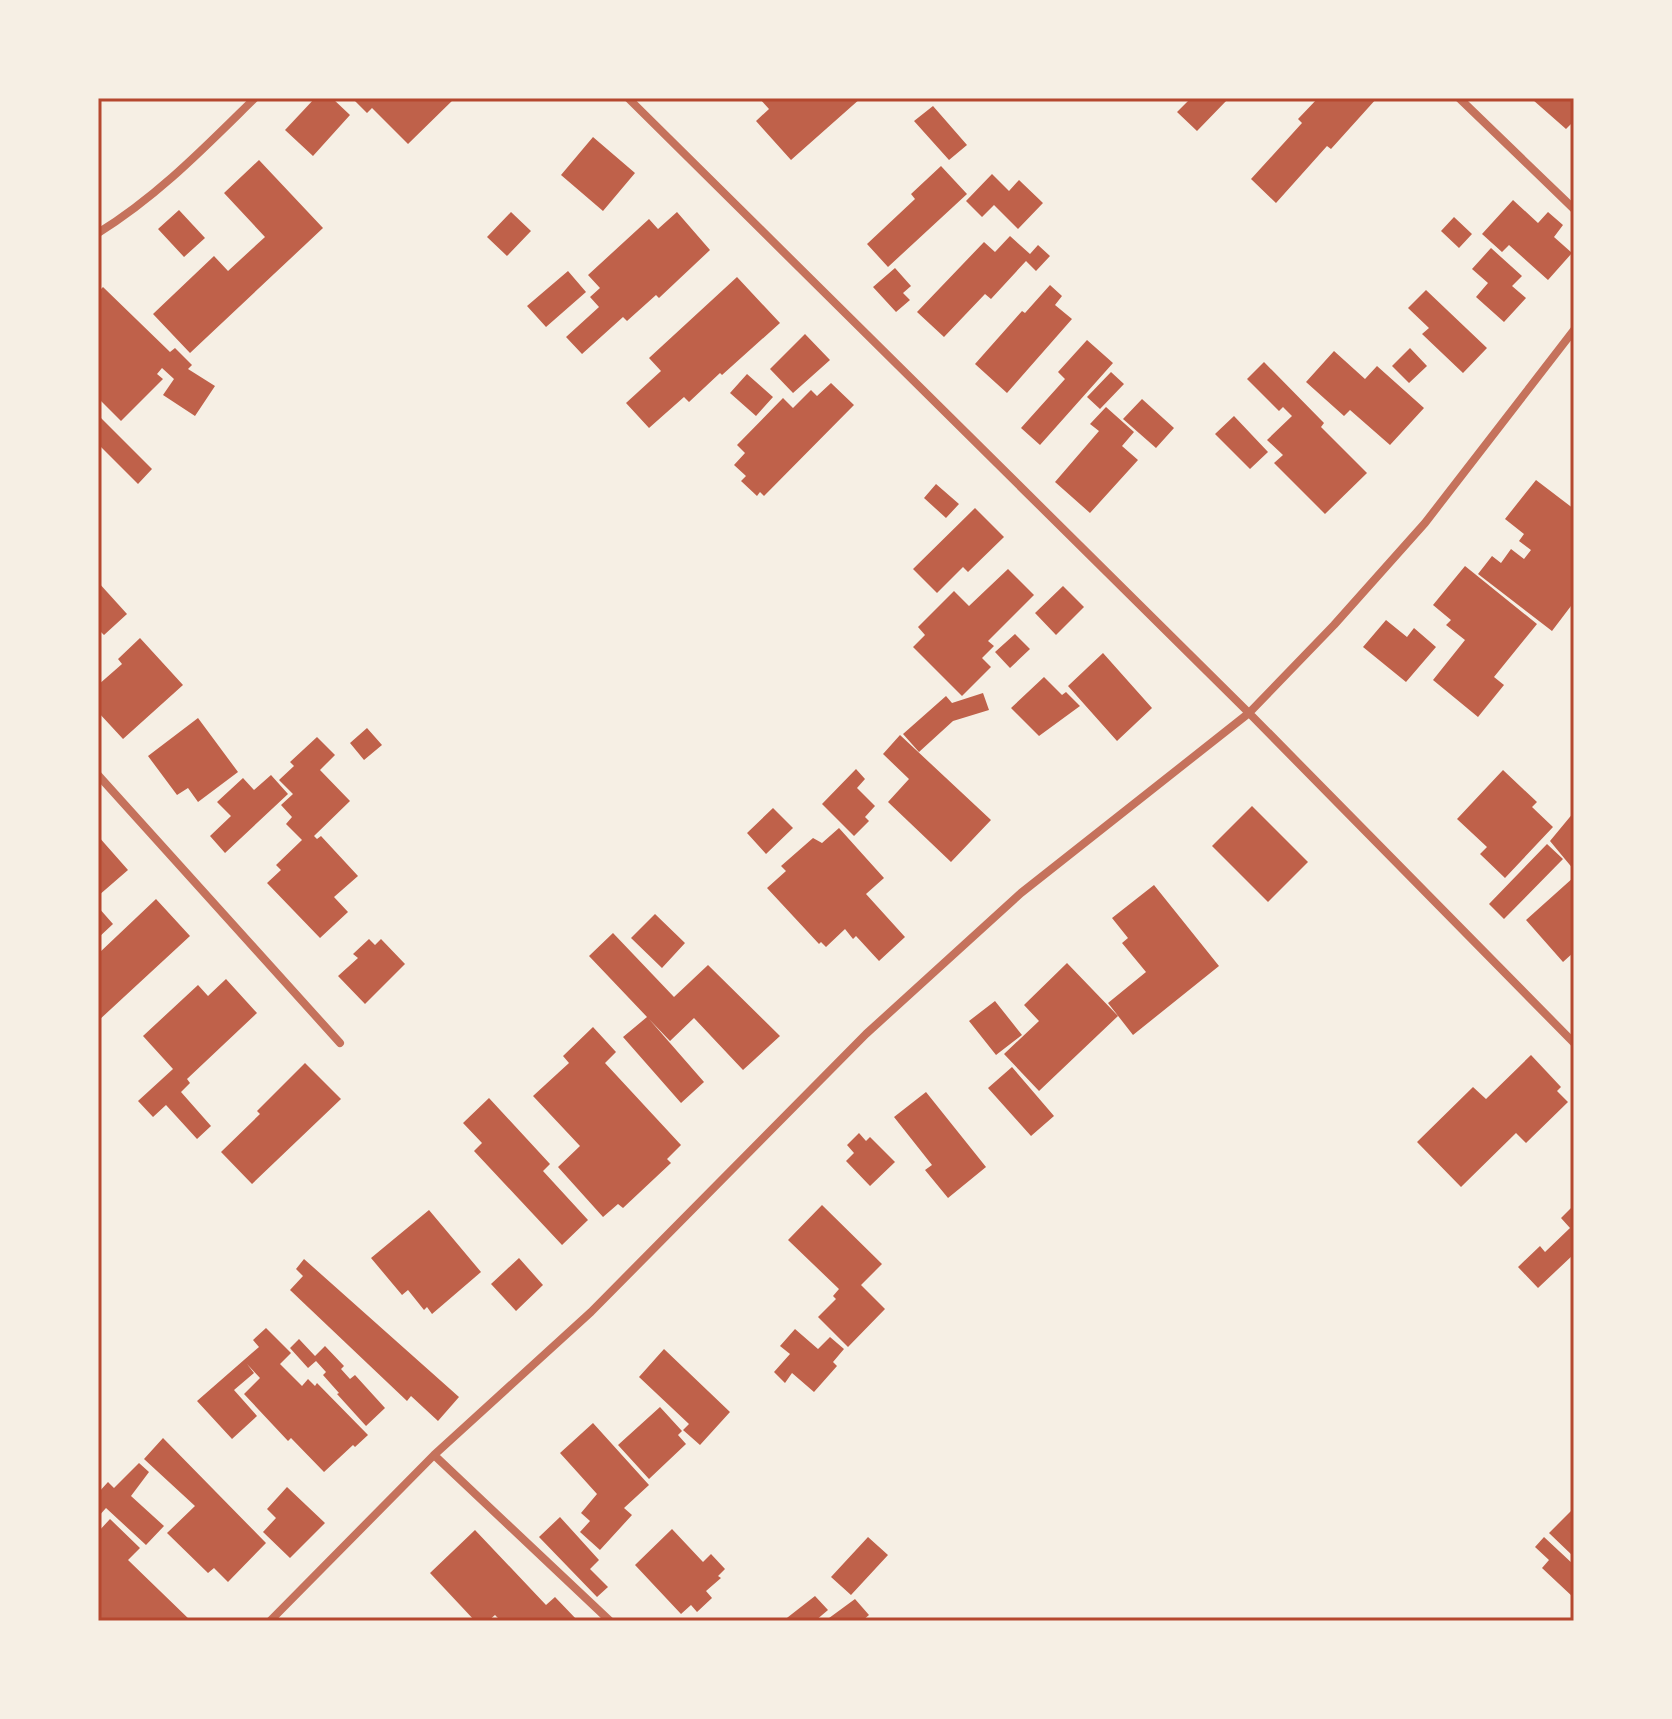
<svg xmlns="http://www.w3.org/2000/svg" width="1672" height="1719" font-family="Poppins,sans-serif">
<style>
.building{fill:#bf614a}
.lines{fill:none;stroke-linecap:round;stroke-linejoin:round}
.minor{stroke:#c5725c;stroke-width:8}
.neatline{fill:none;stroke:#b5482f;stroke-width:3}
</style>
<rect width="100%" height="100%" fill="#f6efe4"/>
<!-- building -->
<path class="building" d="M315 98H332L350 115 313 156 285 130Z
M352 98H455L408 144 372 108 367 113Z
M759 98H861L791 160 756 121 769 109Z
M1191 98H1229L1197 131 1177 112Z
M1318 98H1377L1331 149 1327 146 1276 203 1251 179 1302 123 1298 119Z
M1535 98H1574V121L1566 129 1533 100Z
M933 106 967 145 949 160 914 121Z
M593 137 635 173 603 211 561 175Z
M259 160 323 228 190 353 153 314 214 256 228 271 265 237 224 193Z
M941 166 967 194 888 267 867 244 915 199 911 194Z
M992 174 1009 191 1019 180 1043 203 1018 229 994 205 982 217 966 201Z
M1513 200 1538 223 1548 212 1563 225 1554 237 1572 253 1548 280 1509 245 1502 252 1482 234Z
M179 210 205 238 184 257 158 229Z
M511 212 531 231 507 256 487 237Z
M677 212 710 250 659 298 656 295 627 321 623 317 582 354 566 337 599 307 590 297 600 288 588 275 649 219 658 229Z
M1454 217 1472 234 1459 248 1441 231Z
M1010 236 1030 254 1038 245 1050 256 1036 271 1026 261 991 299 985 294 944 337 917 312 984 242 995 252Z
M1491 248 1522 276 1512 286 1526 298 1504 322 1476 297 1488 283 1472 269Z
M895 268 911 286 903 293 910 300 896 312 873 287Z
M568 271 586 292 546 327 527 306Z
M737 277 780 323 722 375 720 373 689 402 684 397 649 428 626 403 661 371 649 358Z
M1050 285 1062 296 1055 305 1072 319 1007 393 975 364 1022 311 1025 313Z
M103 287 170 352 175 348 192 365 188 369 215 386 195 416 163 395 174 379 162 368 157 374 163 379 121 421 98 398V370L101 367 98 363V292Z
M1426 290 1487 348 1463 373 1422 334 1429 328 1408 308Z
M805 334 830 360 793 393 770 369Z
M1087 340 1113 363 1040 445 1021 428 1065 379 1058 372Z
M1410 348 1427 366 1409 383 1392 366Z
M1334 351 1365 379 1377 366 1424 408 1390 445 1350 410 1344 416 1306 382Z
M1264 362 1324 423 1321 427 1367 473 1325 514 1274 463 1283 455 1267 440 1292 416 1283 407 1279 411 1247 379Z
M1111 372 1124 384 1100 409 1087 397Z
M747 374 773 397 756 416 730 393Z
M831 383 854 405 764 496 760 492 757 496 741 481 746 476 734 465 745 453 737 445 783 398 793 408 811 390 817 396Z
M1142 399 1174 428 1156 448 1123 419Z
M1106 407 1134 432 1122 446 1138 460 1090 513 1055 482 1099 431 1090 424Z
M98 415 152 469 138 484 98 444Z
M1234 416 1268 452 1250 469 1215 434Z
M1536 480 1574 509V602L1552 631 1478 574 1492 556 1501 563 1511 549 1524 559 1531 550 1519 541 1524 534 1505 519Z
M936 484 959 504 946 518 924 498Z
M975 508 1004 537 968 572 963 567 937 593 913 569Z
M1465 566 1537 624 1494 677 1504 685 1478 717 1433 680 1465 640 1446 625 1451 620 1433 605Z
M1008 569 1034 595 988 641 994 646 982 658 991 667 962 696 913 647 925 635 918 627 954 591 969 606Z
M98 582 127 614 104 635 98 629Z
M1063 586 1084 607 1056 635 1035 613Z
M1386 620 1407 637 1414 628 1436 647 1406 682 1363 647Z
M1015 634 1030 649 1010 668 995 652Z
M140 638 183 685 123 739 98 712V685L122 664 118 659Z
M1103 653 1152 708 1117 741 1068 686Z
M1044 677 1062 695 1066 692 1080 706 1039 736 1011 708Z
M983 693 989 710 953 721 919 752 903 734 946 696 952 703Z
M198 718 238 772 198 802 188 788 177 795 148 756Z
M367 728 382 745 364 760 350 743Z
M900 735 991 820 951 862 888 802 909 779 883 754Z
M317 737 335 755 320 770 350 801 314 836 317 839 321 836 358 876 334 897 348 912 320 938 267 883 281 870 276 865 302 840 286 824 292 817 281 805 293 794 279 780 294 766 290 762Z
M856 769 865 779 857 788 875 806 865 817 869 821 854 836 822 804Z
M1503 770 1537 802 1532 807 1553 827 1505 878 1480 854 1487 847 1457 819Z
M271 775 288 794 225 853 210 836 231 816 217 802 243 778 254 790Z
M1252 806 1308 862 1268 902 1212 846Z
M773 808 793 828 766 854 747 833Z
M1574 812V870L1550 841Z
M839 828 884 878 866 894 905 937 879 961 856 936 853 939 845 929 826 947 821 942 819 944 767 888 786 871 781 866 813 838 822 843Z
M98 836 128 870 98 896Z
M1547 844 1563 859 1504 919 1489 904Z
M1574 877V952L1563 962 1526 920Z
M1154 885 1219 966 1133 1035 1108 1003 1146 972 1122 943 1128 938 1112 918Z
M156 899 190 936 98 1021V954Z
M98 907 113 924 98 938Z
M655 914 685 943 662 968 631 938Z
M613 933 674 997 708 965 780 1036 743 1070 694 1018 670 1041 649 1019 704 1082 681 1103 623 1037 647 1017 589 956Z
M369 939 375 945 381 939 405 964 365 1004 338 976 358 958 353 954Z
M1067 963 1118 1016 1039 1091 1004 1054 1039 1021 1024 1005Z
M226 979 257 1013 187 1079 190 1083 181 1092 211 1126 197 1139 166 1105 153 1117 138 1101 173 1069 143 1036 198 985 208 996Z
M995 1001 1022 1035 996 1055 969 1021Z
M593 1027 616 1052 605 1063 681 1145 667 1159 671 1163 623 1208 618 1204 603 1217 558 1167 580 1146 533 1096 569 1063 563 1056Z
M1531 1055 1561 1087 1557 1091 1568 1102 1526 1143 1516 1133 1461 1187 1417 1142 1473 1087 1486 1099Z
M305 1063 341 1099 252 1184 221 1152 260 1114 257 1111Z
M1012 1067 1054 1116 1031 1136 988 1088Z
M926 1092 986 1167 948 1198 925 1170 932 1165 894 1117Z
M489 1098 550 1164 543 1171 588 1220 562 1245 474 1151 482 1143 463 1123Z
M859 1133 866 1141 870 1137 895 1162 870 1186 846 1161 854 1153 847 1145Z
M822 1205 882 1264 861 1285 885 1309 848 1347 818 1317 836 1299 833 1296 839 1289 788 1240Z
M1574 1205V1254L1538 1288 1518 1267 1540 1246 1545 1252 1570 1228 1561 1218Z
M429 1210 481 1272 432 1314 427 1307 424 1310 408 1290 402 1295 371 1258Z
M519 1258 543 1285 516 1311 491 1284Z
M304 1259 459 1397 438 1421 411 1396 407 1401 290 1290 303 1276 296 1269Z
M266 1328 291 1353 280 1364 302 1386 308 1379 315 1386 317 1383 368 1435 355 1447 353 1445 324 1472 291 1438 288 1441 244 1394 260 1378 247 1364 254 1373 234 1390 257 1416 232 1439 197 1401 259 1347 253 1340Z
M795 1329 818 1349 830 1337 844 1349 833 1362 837 1366 814 1392 792 1373 785 1383 774 1372 790 1354 780 1346Z
M299 1339 315 1356 325 1346 344 1366 341 1369 350 1379 355 1375 385 1408 366 1426 337 1394 339 1393 323 1375 326 1372 316 1361 308 1368 290 1348Z
M664 1349 730 1412 700 1445 683 1430 689 1424 639 1377Z
M660 1407 682 1431 678 1435 686 1444 649 1479 618 1445Z
M593 1423 649 1485 624 1508 632 1515 600 1550 580 1532 590 1521 581 1513 597 1494 560 1453Z
M163 1438 266 1543 228 1582 214 1568 208 1573 167 1533 195 1506 144 1459Z
M139 1463 149 1472 131 1496 164 1526 146 1545 106 1508 98 1517V1493L108 1482 114 1488Z
M287 1487 325 1523 290 1558 263 1532 276 1518 267 1509Z
M1574 1508V1557L1549 1533Z
M560 1517 599 1560 590 1569 608 1587 597 1597 539 1537Z
M110 1519 140 1548 128 1560 191 1621H98V1532Z
M672 1529 703 1562 711 1554 725 1569 718 1576 721 1578 706 1591 712 1598 697 1612 691 1605 681 1614 635 1565Z
M475 1530 546 1605 555 1597 578 1621H501L495 1615 488 1621H475L430 1573Z
M868 1537 888 1555 851 1595 831 1577Z
M1544 1537 1574 1565V1598L1542 1568 1549 1560 1535 1547Z
M815 1596 828 1610 815 1621H783Z
M855 1599 869 1615 862 1621H825Z"/>
<g class="lines">
<!-- minor -->
<path class="minor" d="M628 98 1249 713 1574 1043
M1459 98 1574 209
M98 233C158 196 205 147 255 98
M98 775 340 1043
M434 1455 610 1621
M270 1621 434 1455 591 1312 866 1034 1021 893 1249 713 1334 625 1425 523 1574 330"/>
</g>
<!-- border -->
<rect width="1672" height="1719" fill="none" stroke="#f6efe4" stroke-width="200"/>
<rect x="100" y="100" width="1472" height="1519" class="neatline"/>
</svg>
